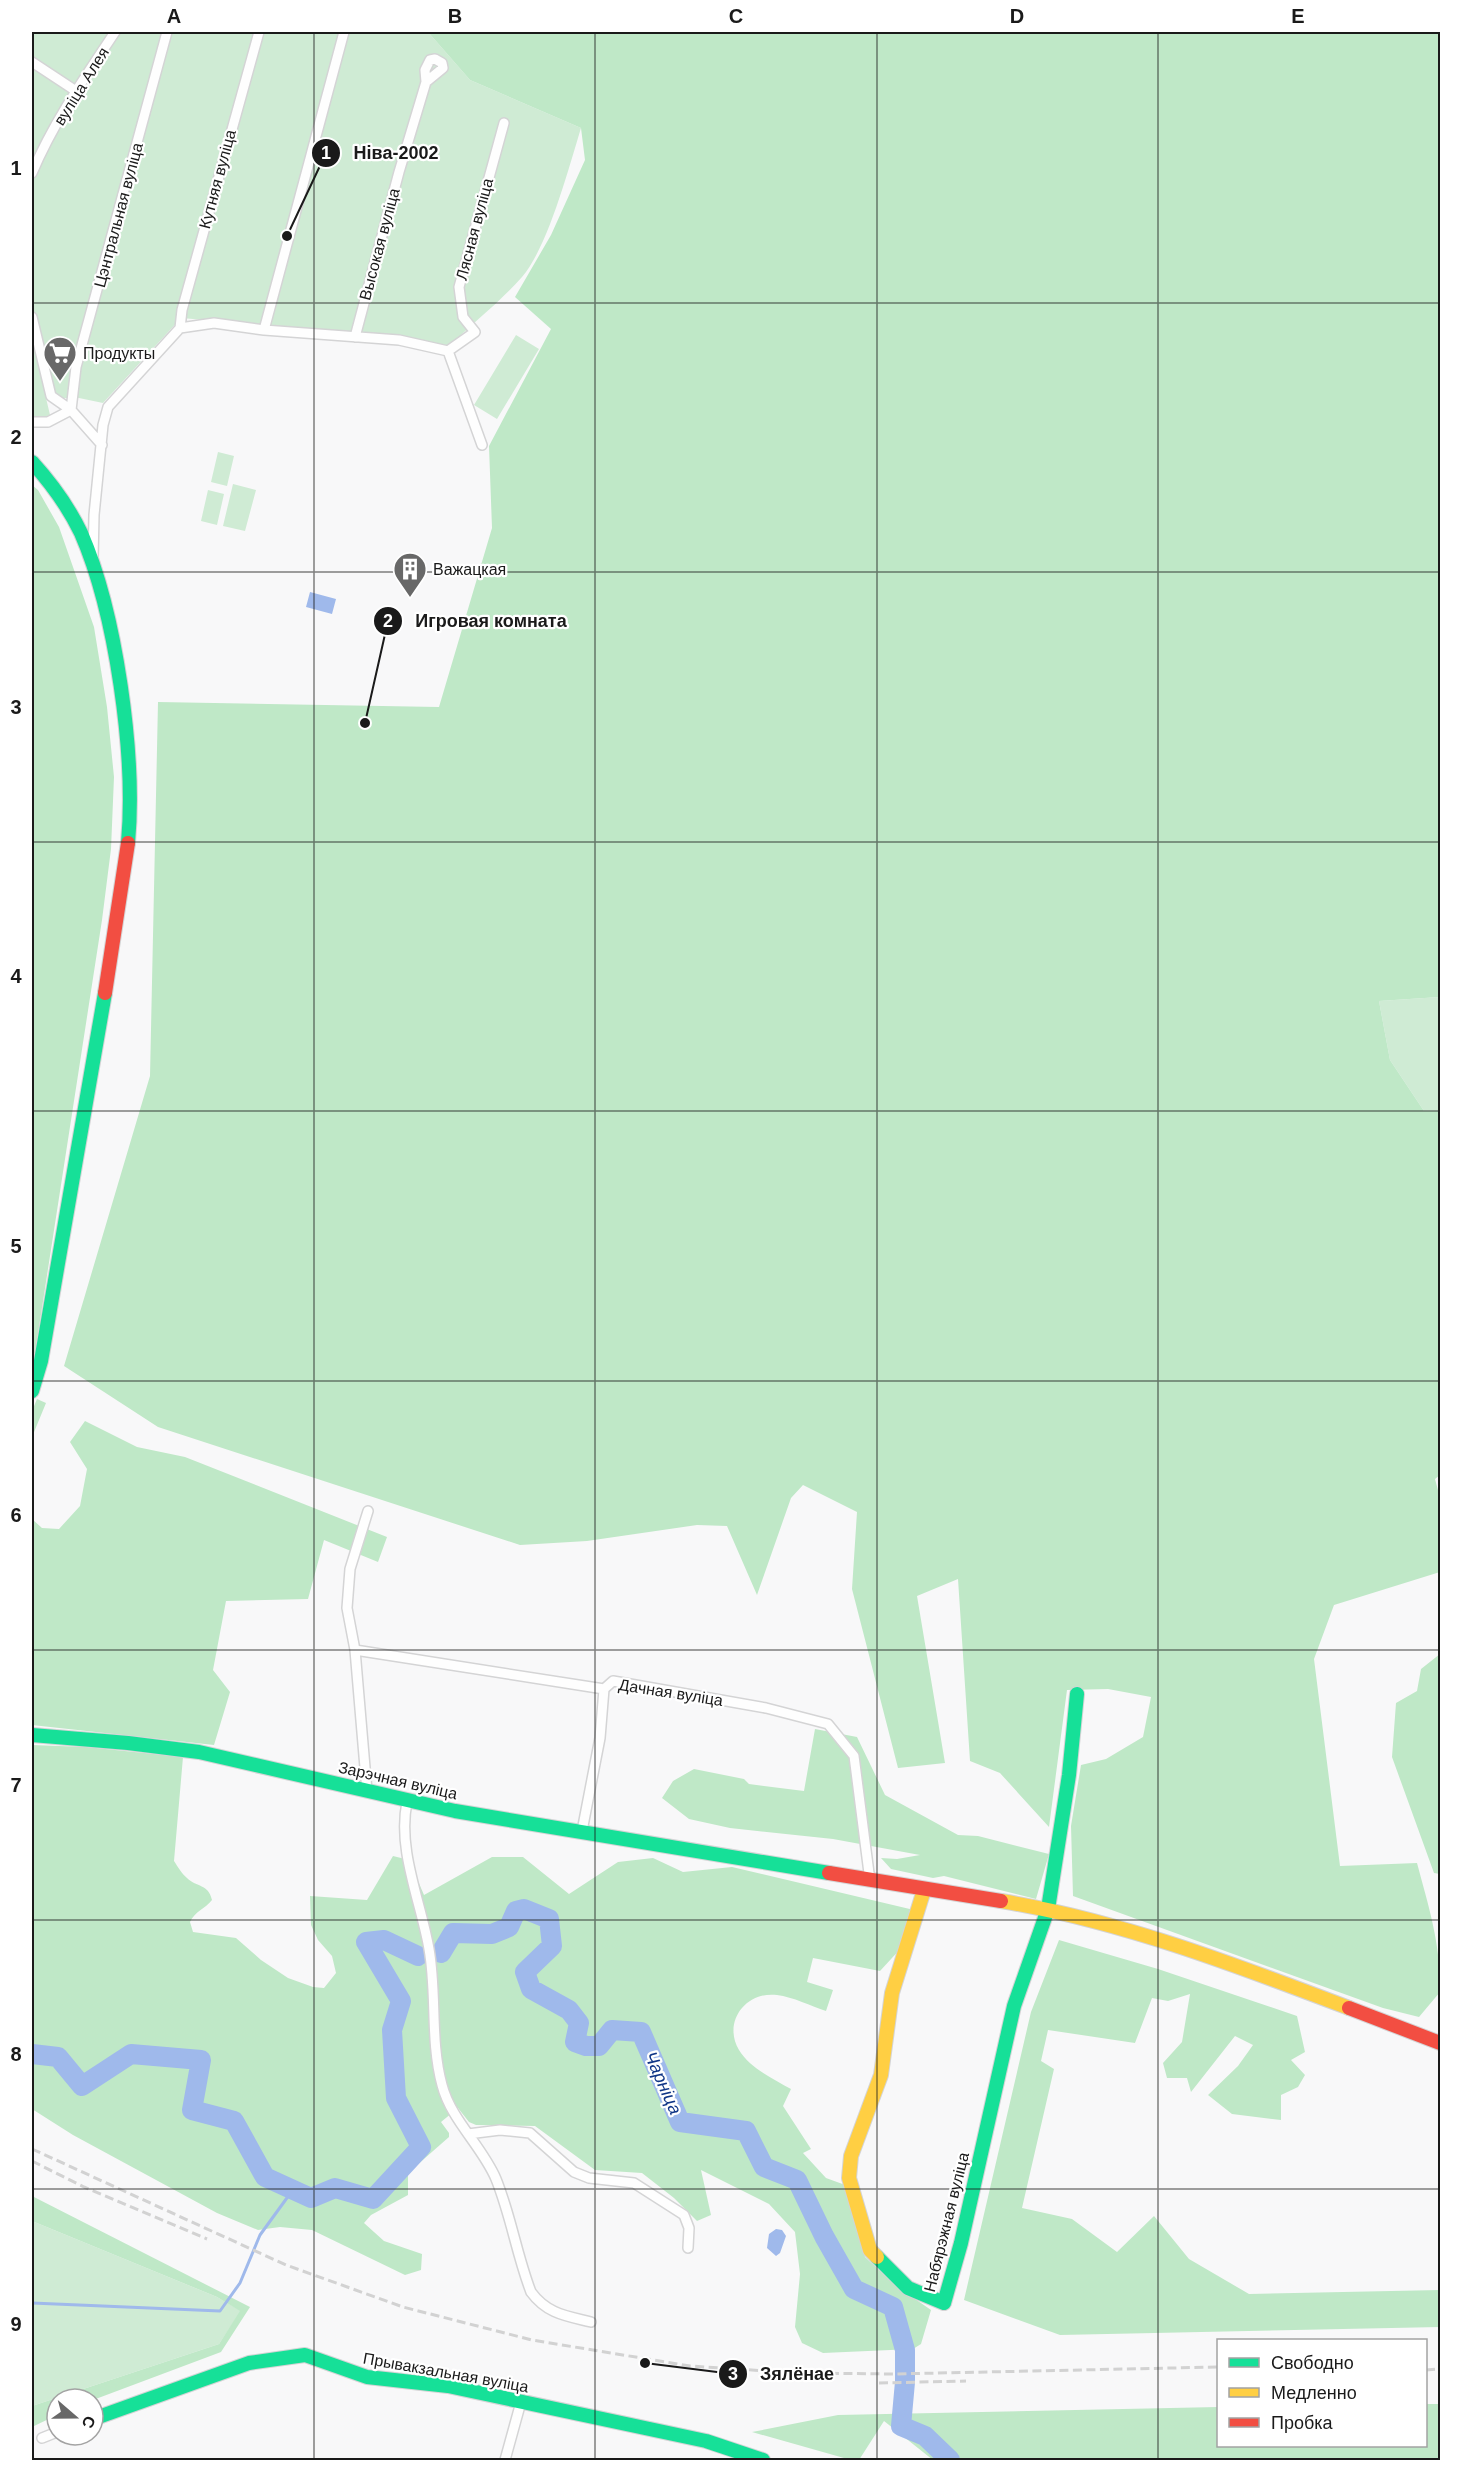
<svg xmlns="http://www.w3.org/2000/svg" width="1472" height="2492" font-family="Arial,sans-serif">
<style>
.green{fill:#cfebd4}
.forest{fill:#bfe8c7}
.water{fill:#9fb9eb}
.lines{fill:none;stroke-linecap:round;stroke-linejoin:round}
.stream{stroke:#9fb9eb;stroke-width:3}
.river{stroke:#9fb9eb;stroke-width:20}
.street-casing{stroke:#d4d4d5;stroke-width:12}
.fast-casing{stroke:#d4d4d5;stroke-width:16}
.slow-casing{stroke:#d4d4d5;stroke-width:16}
.jam-casing{stroke:#d4d4d5;stroke-width:16}
.street{stroke:#fefefe;stroke-width:9}
.fast{stroke:#16e098;stroke-width:14}
.slow{stroke:#ffcf43;stroke-width:14}
.jam{stroke:#f24e42;stroke-width:14}
.rail{stroke:#d2d2d2;stroke-width:3;stroke-dasharray:9 4.5;stroke-linecap:butt}
.grid{fill:none;stroke:#1a1a1a;stroke-width:1.5;stroke-opacity:0.55}
.labels{text-anchor:middle;stroke-width:4.5;stroke-linejoin:round;paint-order:stroke}
.street-label{font-size:16px;fill:#1a1a1a;stroke:#fff}
.poi-label{font-size:16px;fill:#1a1a1a;stroke:#fff;text-anchor:start}
.water-label{font-size:18px;font-style:italic;fill:#0f3586;stroke:#fff}
.leader{fill:none;stroke:#1a1a1a;stroke-width:2}
.callout-dot{fill:#1a1a1a;stroke:#fff;stroke-width:2}
.mark-label{font-size:18px;text-anchor:middle;font-weight:bold;fill:#fff}
.callout-label{font-size:18px;text-anchor:middle;font-weight:bold;fill:#1a1a1a;stroke:#fff;stroke-width:4.5;stroke-linejoin:round;paint-order:stroke}
.neatline{fill:none;stroke:#1a1a1a;stroke-width:2}
.grid-label{font-size:20px;text-anchor:middle;font-weight:bold;fill:#1a1a1a}
</style>
<rect width="100%" height="100%" fill="#f8f8f9"/>
<!-- green -->
<path class="green" d="M32 32H428L470 80 581 128C569 167 548 247 522 277 500 302 473 323 449 346L397 336 181 318 103 403 79 398H46L50 415 37 420 32 417Z
M516 335 539 349 497 419 474 405Z
M218 452 234 456 227 486 211 482Z
M233 484 256 490 245 531 223 526Z
M208 490 224 494 217 525 201 521Z
M1440 997V1111H1424L1390 1060 1379 1001Z
M32 2221 217 2297 241 2311 219 2344 32 2406Z"/>
<!-- forest -->
<path class="forest" d="M428 32H1440V997L1379 1001 1390 1060 1424 1111H1440V1475L1435 1479 1440 1498V1572L1334 1605 1314 1659 1340 1866 1417 1863C1429 1908 1441 1945 1440 1992L1419 2017 1383 2008 1073 1896 1071 1826 1081 1765 1106 1759 1143 1737 1151 1697 1108 1689 1067 1690 1049 1827 1000 1773 970 1761 958 1579 917 1596 945 1763 898 1768 852 1589 857 1512 803 1485 791 1498 757 1595 727 1526 697 1525 587 1541 520 1545 158 1427 64 1366 150 1076 158 702 439 707 492 528 489 446 551 329 515 297 551 235 585 160 581 128 470 80Z
M32 485 38 490 59 527 94 627 107 707 114 777 111 849 102 920 35 1353 32 1355Z
M37 1399 46 1403 32 1437V1411Z
M85 1421 137 1447 185 1457 387 1537 378 1562 324 1540 308 1599 226 1601 213 1670 230 1692 214 1745 32 1725V1519L42 1528 59 1529 80 1506 87 1469 70 1442Z
M1440 1654V1874L1434 1873 1392 1757 1396 1703 1417 1691 1421 1669Z
M815 1729 857 1737 885 1795 958 1835 978 1836 1049 1854 1036 1899 944 1876 933 1878 891 1869 881 1858 897 1859 920 1855 833 1839 730 1828 689 1819 662 1798 673 1781 694 1769 744 1779 749 1784 804 1791Z
M32 1745 86 1747 183 1757 174 1861C178 1867 182 1874 187 1878 197 1888 208 1883 212 1900 205 1909 195 1911 190 1922L193 1932 236 1938 261 1960 288 1978 313 1987 324 1988 336 1973 332 1956 318 1940 311 1925 310 1896 367 1900 393 1856 409 1860 424 1895 492 1857H523L569 1894 618 1862 653 1858 683 1872 732 1867 914 1910 903 1946 880 1971 813 1958 807 1982 833 1990 826 2011C811 2006 793 1997 777 1995 747 1991 722 2021 739 2050 750 2068 773 2079 791 2089L783 2106 811 2149 803 2153 826 2178 848 2186 865 2257 895 2285 931 2310 921 2344 913 2349 823 2353 802 2343 795 2327 800 2274 795 2232 769 2204 701 2170 711 2215 697 2221 674 2198 642 2173 595 2170 535 2126 476 2125 469 2122 458 2108 441 2122 449 2133V2137L408 2173V2195L371 2215 364 2223 384 2241 422 2254 421 2270 405 2275 312 2230 280 2227 258 2230 217 2213 73 2135 32 2109Z
M1059 1940 1158 1969 1297 2016 1305 2052 1291 2060 1305 2075 1298 2087 1281 2095V2120L1232 2114 1208 2095 1238 2066 1253 2045 1235 2036 1191 2092 1187 2078H1167L1163 2063 1182 2042 1190 1994 1168 2001 1152 1998 1135 2043 1048 2030 1041 2061 1054 2069 1022 2208 1072 2219 1117 2252 1154 2216 1189 2259 1249 2294 1440 2290V2327L1060 2335 964 2300 1031 2012Z
M32 2196 250 2307 221 2352 93 2400 57 2399V2415L32 2427V2406L219 2344 240 2311 217 2297 32 2221Z
M1426 2404H1440V2460H933L884 2421 859 2460H851L752 2432 838 2415 1218 2407V2446H1426Z"/>
<!-- water -->
<path class="water" d="M310 592 336 599 332 614 306 607Z
M776 2229 782 2230 786 2236 780 2253 776 2256 767 2248 769 2234Z"/>
<g class="lines">
<!-- stream -->
<path class="stream" d="M32 2303 220 2311 240 2283 260 2235 292 2191"/>
<!-- river -->
<path class="river" d="M441 1953 453 1933 492 1934 509 1927 516 1911 524 1909 549 1919 552 1946 525 1972 531 1989 569 2010 579 2023 575 2042 586 2046H599L612 2030 641 2032 680 2122 746 2131 764 2167 797 2180 824 2236 854 2289 893 2307 905 2350V2382L901 2426 925 2436 950 2460
M32 2054 58 2057 82 2086 131 2054 201 2060 192 2110 234 2121 265 2177 311 2198 335 2188 373 2199 421 2147 396 2098 392 2030 401 2001 366 1942 384 1940 418 1956"/>
<defs>
<path id="street" d="M32 62 76 91
M32 173C53 123 85 77 115 32
M32 317 51 396 71 410 102 445
M180 328 182 310 259 32
M264 330 344 32
M355 337 399 172 426 82 443 68 442 63 435 59 430 60 425 70 426 82
M448 351 475 332 463 317 459 287 504 123
M32 422H48L71 410 76 367 167 32
M93 559 94 515 103 425 108 407 180 328 214 323 264 330 399 340 448 351 482 445
M355 1650 604 1689 613 1681 766 1708 828 1724 854 1756 870 1881
M367 1791 355 1650 347 1608 350 1569 368 1511
M407 1802C397 1850 421 1902 429 1949 437 1994 430 2041 442 2085 451 2120 482 2146 496 2179 511 2216 517 2256 531 2292 547 2314 567 2316 591 2322
M582 1831 600 1738 604 1689
M468 2134 500 2130 530 2133 574 2172 589 2178 634 2183 684 2215 689 2228 688 2248
M42 2438 57 2432
M505 2460 521 2402"/>
<path id="fast" d="M32 462C52 484 68 506 81 533 116 613 136 756 128 843
M32 1391 41 1361 105 993
M32 1735 128 1743 199 1752 455 1811 829 1873
M877 2257 908 2288 944 2303 961 2243 1014 2006 1048 1909 1069 1775 1077 1694
M93 2419 249 2363 305 2355 367 2377 448 2386 706 2441 763 2460"/>
<path id="slow" d="M1001 1901C1121 1921 1236 1965 1349 2008
M877 2257 870 2250 849 2178 851 2156 881 2075 892 1993 924 1890"/>
<path id="jam" d="M105 993 128 843
M829 1873 1001 1901
M1349 2008 1440 2043"/>
</defs>
<!-- street casing -->
<use href="#street" class="street-casing"/>
<!-- fast casing -->
<use href="#fast" class="fast-casing"/>
<!-- slow casing -->
<use href="#slow" class="slow-casing"/>
<!-- jam casing -->
<use href="#jam" class="jam-casing"/>
<!-- street -->
<use href="#street" class="street"/>
<!-- fast -->
<use href="#fast" class="fast"/>
<!-- slow -->
<use href="#slow" class="slow"/>
<!-- jam -->
<use href="#jam" class="jam"/>
<!-- rail -->
<path class="rail" d="M32 2149 286 2265 403 2307 532 2340 690 2366 798 2373 893 2374 1218 2367
M32 2161 84 2187 207 2239
M1426 2370 1440 2369
M879 2383 966 2381"/>
</g>
<!-- grid -->
<path class="grid" d="M314 32V2460M595 32V2460M877 32V2460M1158 32V2460M32 303H1440M32 572H1440M32 842H1440M32 1111H1440M32 1381H1440M32 1650H1440M32 1920H1440M32 2189H1440"/>
<!-- icons -->
<defs>
<symbol id="supermarket-pin" viewBox="-11 -11 22 30"><path d="M0 17L-7.5 6A9.5 9.5 0 1 1 7.5 6Z" fill="#686868" stroke="#fff"/><path d="M-6-5.5h2.5l.6 2H6L4.5 2H-2.5L-4.4-4H-6ZM-1.5 3.2a1.3 1.3 0 1 0 .1 0ZM3 3.2a1.3 1.3 0 1 0 .1 0Z" fill="#fff"/></symbol>
<symbol id="building-pin" viewBox="-11 -11 22 30"><path d="M0 17L-7.5 6A9.5 9.5 0 1 1 7.5 6Z" fill="#686868" stroke="#fff"/><path d="M-4-6H4V6H1V3H-1V6H-4ZM-2.5-4.3h1.7v1.8h-1.7ZM.8-4.3h1.7v1.8H.8ZM-2.5-1h1.7V.8h-1.7ZM.8-1h1.7V.8H.8Z" fill="#fff"/></symbol>
</defs>
<g fill-rule="evenodd">
<use href="#supermarket-pin" x="41" y="334" width="38" height="52"/>
<use href="#building-pin" x="391" y="550" width="38" height="52"/>
</g>
<g class="labels">
<!-- street labels -->
<g class="street-label">
<text transform="translate(81 86) rotate(-58)" y="6">вуліца Алея</text>
<text transform="translate(217 179) rotate(-75)" y="6">Кутняя вуліца</text>
<text transform="translate(118 215) rotate(-75)" y="6">Цэнтральная вуліца</text>
<text transform="translate(474 229) rotate(-75)" y="6">Лясная вуліца</text>
<text transform="translate(379 244) rotate(-75)" y="6">Высокая вуліца</text>
<text transform="translate(671 1692) rotate(9)" y="6">Дачная вуліца</text>
<text transform="translate(398 1780) rotate(13)" y="6">Зарэчная вуліца</text>
<text transform="translate(946 2222) rotate(-76)" y="6">Набярэжная вуліца</text>
<text transform="translate(446 2372) rotate(10)" y="6">Прывакзальная вуліца</text>
</g>
<!-- poi labels -->
<g class="poi-label">
<text x="83" y="359">Продукты</text>
<text x="433" y="575">Важацкая</text>
</g>
<!-- water labels -->
<g class="water-label">
<text transform="translate(663 2083) rotate(66)" y="6">Чарніца</text>
</g>
</g>
<!-- callouts -->
<path class="leader" d="M287 236L326 153M365 723L388 621M645 2363L733 2374"/>
<g class="callout-dot">
<circle cx="287" cy="236" r="6"/>
<circle cx="365" cy="723" r="6"/>
<circle cx="645" cy="2363" r="6"/>
<circle cx="326" cy="153" r="15"/>
<circle cx="388" cy="621" r="15"/>
<circle cx="733" cy="2374" r="15"/>
</g>
<g class="mark-label">
<text x="326" y="159">1</text>
<text x="388" y="627">2</text>
<text x="733" y="2380">3</text>
</g>
<g class="callout-label">
<text x="396" y="159">Ніва-2002</text>
<text x="491" y="627">Игровая комната</text>
<text x="797" y="2380">Зялёнае</text>
</g>
<!-- border -->
<rect width="1472" height="2492" fill="none" stroke="#ffffff" stroke-width="66"/>
<!-- legend -->
<rect x="1217" y="2339" width="210" height="108" fill="#ffffff" stroke="#a3a3a3" stroke-width="1.5"/>
<rect x="1229" y="2358" width="30" height="9" fill="#16e098" stroke="#a3a3a3" stroke-width="1.5"/>
<text x="1271" y="2369" font-size="18" fill="#1a1a1a">Свободно</text>
<rect x="1229" y="2388" width="30" height="9" fill="#ffcf43" stroke="#a3a3a3" stroke-width="1.5"/>
<text x="1271" y="2399" font-size="18" fill="#1a1a1a">Медленно</text>
<rect x="1229" y="2418" width="30" height="9" fill="#f24e42" stroke="#a3a3a3" stroke-width="1.5"/>
<text x="1271" y="2429" font-size="18" fill="#1a1a1a">Пробка</text>
<!-- north arrow -->
<g transform="translate(75 2417) rotate(110)"><circle r="28" fill="#ffffff" stroke="#a3a3a3" stroke-width="1.5"/>
<path d="M0-4.5L10 22L0 15L-10 22Z" fill="#686868"/>
<text y="-9" font-size="16" font-weight="bold" text-anchor="middle" fill="#1a1a1a">С</text>
</g>
<rect x="33" y="33" width="1406" height="2426" class="neatline"/>
<g class="grid-label">
<text x="174" y="23">A</text>
<text x="455" y="23">B</text>
<text x="736" y="23">C</text>
<text x="1017" y="23">D</text>
<text x="1298" y="23">E</text>
<text x="16" y="175">1</text>
<text x="16" y="444">2</text>
<text x="16" y="714">3</text>
<text x="16" y="983">4</text>
<text x="16" y="1253">5</text>
<text x="16" y="1522">6</text>
<text x="16" y="1792">7</text>
<text x="16" y="2061">8</text>
<text x="16" y="2331">9</text>
</g>
</svg>
